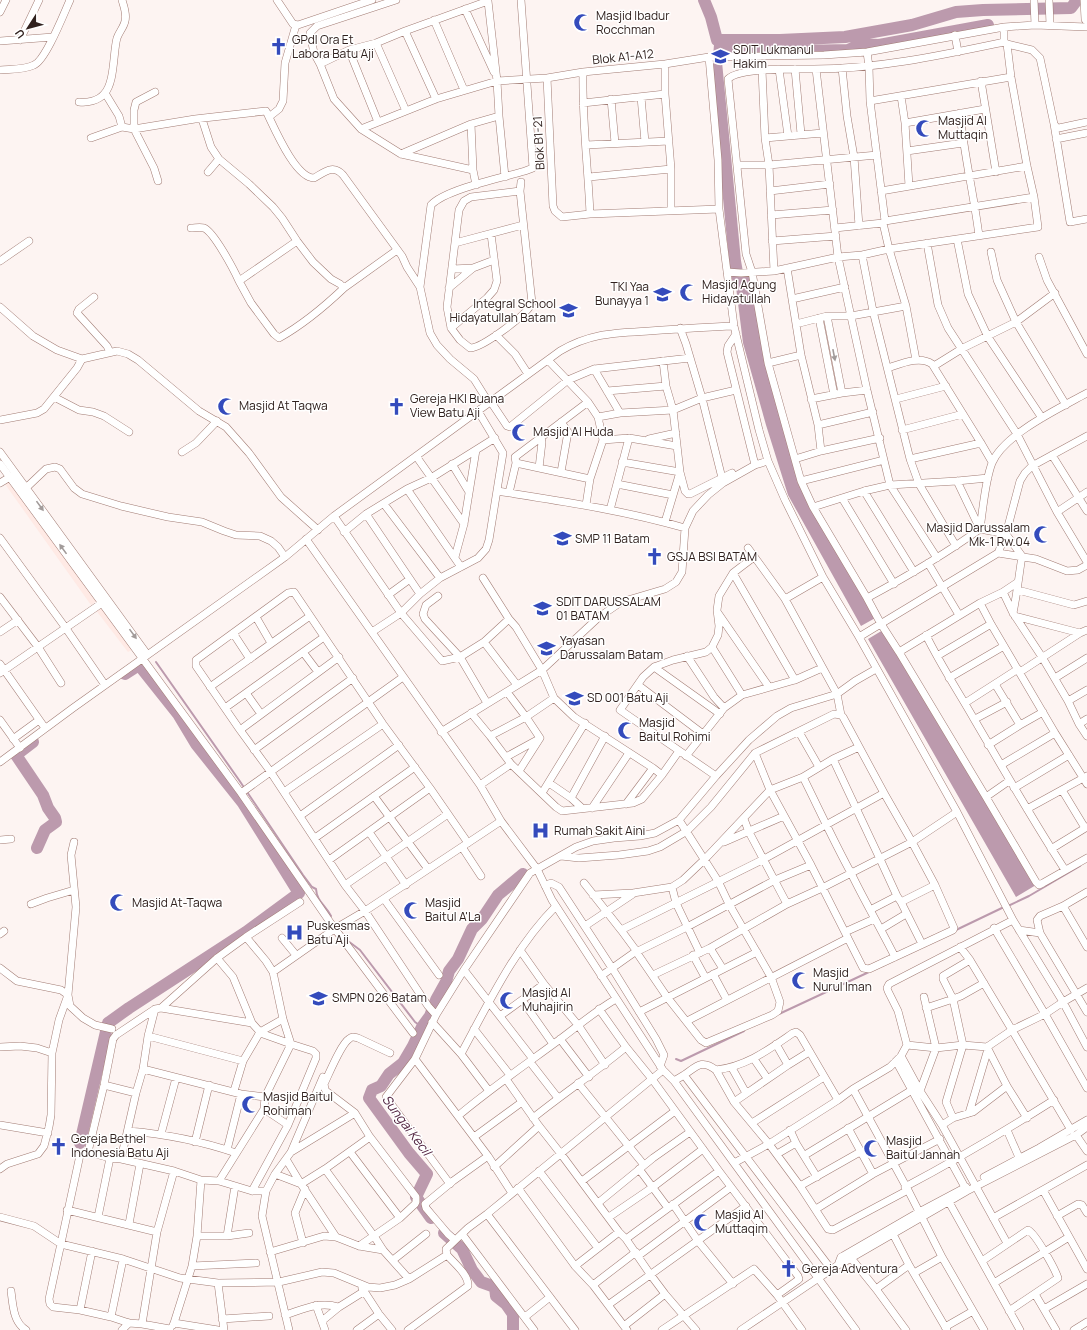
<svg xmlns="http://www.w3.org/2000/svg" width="1087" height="1330" font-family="Manrope,sans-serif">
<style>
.built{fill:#ffeae5}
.water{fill:#bc9aad}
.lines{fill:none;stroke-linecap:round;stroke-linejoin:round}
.stream{stroke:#bc9aad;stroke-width:2}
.river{stroke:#bc9aad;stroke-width:12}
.minor-casing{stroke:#a27c74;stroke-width:8}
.highway-casing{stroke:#a27c74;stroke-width:12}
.minor{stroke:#fff;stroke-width:7}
.highway{stroke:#fff;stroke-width:11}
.oneway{fill:#a29b9a}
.labels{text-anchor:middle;stroke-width:3;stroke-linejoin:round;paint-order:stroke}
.poi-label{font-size:12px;fill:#30211e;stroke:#fff;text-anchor:start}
.street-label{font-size:12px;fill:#30211e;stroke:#fff}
.water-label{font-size:13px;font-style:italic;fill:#522441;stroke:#fff}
</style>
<rect width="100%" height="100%" fill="#fdf4f2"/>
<!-- built -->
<path class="built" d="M11 480 98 600 91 605 5 484Z
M101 605 134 649 128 652 95 609Z"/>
<!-- water -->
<path class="water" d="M748 270 765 359 803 492 877 617 861 626 788 495 766 425 743 343 734 271Z
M883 630 1036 885 1016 897 868 639Z"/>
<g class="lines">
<!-- stream -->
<path class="stream" d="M156 662 239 780 303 875 312 887 316 889C317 902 325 904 331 916
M1008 906 1029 896 1080 866
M956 930 1004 907
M348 941 360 950 415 1022 422 1027
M779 1014 869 972
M676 1059 681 1061 744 1031"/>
<!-- river -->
<path class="river" d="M704 0 711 17 717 40H780L845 37 912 25 956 12 983 10 1071 8 1077 0
M739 284 735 261 716 62 719 57 720 45 756 52 848 50 862 44 879 45 988 25
M33 742 16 755 43 795 48 808 55 818 56 822 45 830 37 848
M80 1143 108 1023 129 1008 246 932 299 893 243 803 196 744 178 714 139 665 125 674
M431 1218 416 1197 427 1174 409 1153 369 1098 372 1090 381 1086 389 1074 403 1063 413 1046 422 1027 430 1016 436 1000 446 982 449 971 458 959 472 929 482 919 498 895 523 874
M444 1233 462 1249 472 1270 481 1282 495 1287 496 1296 506 1304 513 1314V1330"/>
<defs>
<path id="minor" d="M277 0 293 24 298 25 372 0
M1034 0 1035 25
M1049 0 1050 25
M465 9 494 72
M0 12 6 0
M434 20 464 90
M405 31 436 99
M955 35 958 52
M20 40 39 0
M0 41 53 37
M1004 42C942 55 878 69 814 69 797 69 739 67 728 79L746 254 752 272 768 363 801 481 813 507 867 598 881 624 899 652 986 797 1036 882 1039 885 1043 883 1087 858
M376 43 406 111
M1007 44 1032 50 1040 58 1054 124 1056 127 1059 128 1087 122
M349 50 378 122
M867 52 869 67 870 101 885 221 883 223 889 249 906 306 916 360
M709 57 718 160 719 209 734 326 759 430 768 461 785 500 823 577 859 637 957 812 1013 920 1063 1002 1087 1047
M320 64 314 53 310 33 317 26 396 0
M665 64V94L671 169V210
M842 68 847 116 854 157 859 226
M779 69 788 136
M795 69 801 134
M816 69 838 257 867 390 890 485 937 558
M0 70C11 69 24 70 34 65 46 60 64 13 70 0
M762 70 765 138 769 165 774 271
M583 72C582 120 588 167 590 214
M547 78 553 206 555 211 562 217 590 214 719 209
M981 81 996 172
M155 92 136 102 134 110V129L154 168 158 181
M105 93 119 116 122 127
M901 96 905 123 909 186
M641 97 645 142
M611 99 615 143
M870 101 1011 77
M79 102C87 103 98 101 104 94 115 83 113 52 117 38 119 32 124 27 125 21 127 14 124 7 122 0
M583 103 665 94
M960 113C964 155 974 195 979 236
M269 117 279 109 283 101 285 63 296 25
M202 119 211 147 219 159 249 184 273 207 282 218 297 241 313 262 331 279 340 284 344 288 397 250
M905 123 985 109
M471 124 473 170 476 185
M1054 124 1070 222 1087 219
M361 129 436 99 497 81 547 78 583 72 665 64 709 57 824 55 867 52 1004 27 1035 25 1087 27
M91 138 122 127 134 129 195 119 266 111C274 127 295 178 314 178 325 172 333 164 343 175L402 256 407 267 420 287 430 333 437 345 450 359 474 379 489 403
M765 138 823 133
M1056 139 1087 133
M586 145 669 141
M907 151 963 143
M401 154 471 124 499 116
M737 165H769L877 155
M473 170 401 154 361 129 334 99 320 64 349 50 376 43 405 31 488 1 497 81 499 116 505 177
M208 172 219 159
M589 177 671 169
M520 191 471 197 464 201 459 210 447 307 451 328 460 340 470 348C482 348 527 315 532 303L520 191 521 182
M770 191 830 184
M881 191 1027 166
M771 215 833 210
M885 221 1034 197
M191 228C195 228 200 227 204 228 214 232 234 270 239 281
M835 228 883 223
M957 239 968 294 988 337 1042 418
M297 241 239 281 251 303 274 334 279 338C304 324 324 307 344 288
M772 241 836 236
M455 243 523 225
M927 243 938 305 948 328 1017 434 1057 512 1087 562
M991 252 997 280 1016 322 1066 405
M862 255 873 311 910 459 919 484 956 546
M1039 257 1047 280 1087 354
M0 261 29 241
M787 268 801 355 818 425 821 451
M452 269 473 268 494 260
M727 272 741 273 774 271 838 257 862 255 889 249 957 239 1038 227 1034 197 1027 166 1011 77 1007 44 1004 42V27
M420 287 431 205C446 189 502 178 525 171L533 168 521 0
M449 288 473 268
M94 297 79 309 77 313 107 346 110 352
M792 299 845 287
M0 307 33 336 57 350 82 359 117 351 128 354 138 360 199 411 226 427 249 453 281 497 318 530
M827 316 842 393
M819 318 834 395
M796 324 827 316H851L906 306
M451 328 487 298 494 290 497 281 491 234
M680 328 686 344 702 398 722 478
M736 334 728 346 727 352 755 465
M496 335 515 354 528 374
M548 360 588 402 598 417 603 440 590 479 586 505
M663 361 666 386 673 410 680 472 665 522
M768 363 801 355
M934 366 963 348 1016 322 1055 293
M888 368C900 364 920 355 932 364L981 443 992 462
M594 369 620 413
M607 391 666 386
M54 397 79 410 93 412 104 416 129 432
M811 399 842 393 867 390
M896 399 946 386
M491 402 507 426 510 427 568 380 594 369 690 358
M598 417 620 413 673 410 702 398 736 390
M0 420 37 413 44 409 77 368 82 359
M561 422 568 432 561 472
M818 425 873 412
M902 430 963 414
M649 439 676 433
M603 440 629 438 677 446
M0 452 147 654
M182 452 196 443 217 421
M1052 455 1087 511
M416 456 464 524
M795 459 821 451 880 438
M910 459 981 443
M622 462 680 472 685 491 688 494H690L732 473
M516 463 590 479
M0 464 241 793 332 925 413 1033
M452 464 469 492
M539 468 542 442 541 436
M801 481 884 460
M957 481 980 529
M0 483 10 477
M617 484 673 495
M26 488 46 469 55 467 60 469 74 488 82 494 121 506 168 517 202 522 224 531 236 535 260 536 271 541 278 547 285 557
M407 489 461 567
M497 491C560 501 623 510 685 528
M864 491 914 572
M509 493 516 463 515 457 588 402
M842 498 894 584
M384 504 440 578
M813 507 864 491 890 485 957 481 988 478
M610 510 629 438
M1057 512 1087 492
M366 514 420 594
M334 516 401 613 442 661 460 657 484 642 509 619 516 627 542 670 554 698 574 717 653 768 662 775
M980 529 1006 534 1022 556C1019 575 1017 594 1013 613
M344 532 366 514 407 489 431 478 495 438
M0 538 65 627 105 685
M306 539 480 785 501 821 537 869 552 900 663 1070 674 1081 856 1330
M748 548 785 599 837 694 841 715 843 717 884 793 912 842 935 885 954 928 953 930 869 969 863 968 811 865 770 790 755 753
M998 553 1036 559 1067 571 1078 570 1087 565
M455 557 464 524 476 450
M928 563 959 615
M733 573 795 680
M483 578 509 619
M1018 590 1074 605 1087 601
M1003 592 1013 613 1042 657 1068 701 1079 724 1087 736
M388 595 410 579
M438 596 426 605 423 614 425 619 460 657 487 703
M0 597 38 647 61 683
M867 598C906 577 944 555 980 529 983 509 985 481 992 463 1004 434 1060 408 1087 393
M785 599 823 577
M980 603 991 624 1055 733 1087 784
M718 613 769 687
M1015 616 1080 633
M256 617 271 643
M0 632 18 620
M372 632 401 613 420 594 440 578 478 558 486 549 489 540 503 453 478 411
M233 633 250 659
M926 635C940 664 958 691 974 719 1004 770 1033 821 1065 870
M859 637 998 553 1006 534 1020 481 1025 473 1032 466 1087 436
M484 642 517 685
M712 647 742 695
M303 652 318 672
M899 652 980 603 1003 592 1018 582
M687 656 714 697 724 708
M937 656 991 624
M0 664 45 728
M654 667 720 714
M1020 672 1080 633 1087 630
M0 673 102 603
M949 678 1004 646
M1055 678 1087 658
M995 684 1020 725
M638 685 703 734
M210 687 310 616
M507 692 526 717 540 738
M246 693 261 714
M1068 701 1087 690
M965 703 1018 669
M225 708 324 637
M471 713 490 736 511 764 556 807 562 811 633 803 642 799 662 775 679 751
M975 719 1007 702
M0 720 20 748
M1079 724 1087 719
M240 730 339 657
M441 732 542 670 599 617 621 602 665 589 676 582 682 572 685 528 693 511 708 495 723 483 755 465 768 461
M799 732 819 767
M490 736 526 717 554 698
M13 739 39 720
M988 745 1020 725 1043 712
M254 750 353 678
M686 756 724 708 742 695 795 680 822 668
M506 757 537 740
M833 759 880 859 897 896 901 902 922 944
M0 762 73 708 285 557 334 516 560 351C590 333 615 333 649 331 677 329 706 327 734 326
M1001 765 1055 733
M519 771 540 738
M716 776 620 710 643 677 654 667 673 660 706 652 712 647 718 635 719 626 717 610 719 596 733 573 754 557
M803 777C819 809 834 842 851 873 865 902 881 929 895 957
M549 783 571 798 582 808
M480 785 511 764
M1014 788 1069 755
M1062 790 1085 828
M284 792 383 724
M241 793 403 677
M542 793 585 723
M374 796 428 869
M986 797 1009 781
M571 798 605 736
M626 804 653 768
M592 808 629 753
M1027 809 1087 776
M300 816 399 745
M744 819 749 832 787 904
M369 832 406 885
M315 838 415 767
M0 840 11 839
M724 842 784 816
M462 847 481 876
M1051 849 1087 827
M561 856 579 858 619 855 648 851 660 847 687 831 711 807 755 753 834 714 841 715
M329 860 430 788
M584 883 621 930 635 949 638 951 687 927 775 880 811 865
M345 885 448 814
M545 886 551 883 559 887 612 968 656 1039 664 1055 660 1066
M672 887 676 903 700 953
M1087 892 1063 906 1040 916 1037 920 1040 933 1087 1012
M593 895 633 893 672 887 683 880 705 859 770 790 803 777 833 759 859 747
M384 899 439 975
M901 902 935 885
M31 904 47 898 74 890
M1063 906 1087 947
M870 910 897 896
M585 926 633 894
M994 928 1045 1014 1087 1088
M881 929 906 914
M621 930 764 859 884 793
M1019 930 1040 933
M845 932 874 919
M0 934 4 931
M246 937 266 961 273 972 283 1019 291 1044 313 1051 316 1054V1058L288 1125 252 1191
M282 938 296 955
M960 947 970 960 1012 1030 1071 1130
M710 948 723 969
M520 950 544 984 578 1025 605 1065
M693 955 705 977
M217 958 233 977 252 1023
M0 968 17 981 61 990 68 995 70 1006 83 1018 95 1025 112 1029
M464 970 533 1059
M273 972 336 928 365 911 501 821
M713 974 727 1000
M653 975 710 948 787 904 822 888 912 842 957 812
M601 976 635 952 637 953 667 997 701 1040 706 1043 772 1015 778 1011 780 1002 771 977 729 904 718 881 679 820
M522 1000 553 1044
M161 1008 252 1023 260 1032 243 1061 234 1091
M926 1008 953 999 943 979V976L970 960
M599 1009 626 1047 652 1079 719 1171 798 1276 799 1279 798 1280 777 1295
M639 1012 757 952
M436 1015 428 1006 365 911 345 885 270 771 240 730 196 666V660L288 593 294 592 383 724 430 788 468 843
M500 1016 544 984
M687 1021 848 938
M432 1022 461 1054 489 1091
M474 1029 510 1075
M148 1036 243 1061
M560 1039 589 1077
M776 1044 788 1065
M907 1045 936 1048 963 1045 987 1047 1012 1030 1045 1014 1063 1002 1087 988
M0 1047 20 1046 37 1048 52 1053
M987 1047 1007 1086 1027 1118
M461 1054C488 1004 515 947 556 906
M901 1056 920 1091 942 1125 1007 1243
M415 1059 488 1156 512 1193
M754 1059 767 1078
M896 1061 967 1191
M530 1062 558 1098
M732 1068 746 1093
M143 1069 241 1094 265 1097 291 1044 263 1034 260 1032 283 1019
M716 1070 734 1102 769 1144 800 1186 828 1229 833 1230 908 1190
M684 1075C697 1066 702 1059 716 1070 747 1066 768 1050 793 1033L796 1032 800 1035 838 1100
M506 1079 539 1126 561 1154 619 1232 626 1239 650 1274 665 1294 696 1330
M674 1081 684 1075 831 1269
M578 1083 644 1165
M104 1085 136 1093
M853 1089 908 1190 942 1257 984 1330
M920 1091 936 1048 924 997
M734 1102 788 1065 809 1052
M264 1109 288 1125
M969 1113 988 1049
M458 1116C490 1089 525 1065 559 1040 578 1026 595 1011 616 999
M533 1118C564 1093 596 1072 626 1047
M953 1118 946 1102 963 1045 953 999 961 996 984 983
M752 1123 824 1077
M0 1125 48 1133
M942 1125 953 1118 973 1112 1007 1086
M848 1128 873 1174
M790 1130 796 1143 817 1177
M1007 1130 1021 1162
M128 1131C165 1134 201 1141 236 1153
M161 1134 176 1078
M1076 1135 1087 1151
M474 1137 522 1102
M195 1142 209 1085
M227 1150 241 1094
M88 1152 104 1085 113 1039 116 1035 155 1009 161 1008 217 958 246 937 300 902
M291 1152 323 1077
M350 1152 400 1218
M777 1154 796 1143
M805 1155 912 1090
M121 1159 136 1093 143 1069 148 1036 155 1009
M286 1159 301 1184 325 1169 370 1137
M734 1163 769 1144 838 1100 853 1089 890 1067 901 1056 907 1045 898 1011 888 991 887 988 889 984 1013 920
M494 1167 539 1126
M0 1169 7 1164 38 1154 44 1146 49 1127 51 1115 52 1053 59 1020 68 995 76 907 71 855 74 842
M325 1169 374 1236 383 1250 409 1279
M639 1169 668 1208
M539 1171 598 1248
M275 1174 301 1184 336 1237
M984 1177 1039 1148 1087 1120
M219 1181 264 1109 265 1097
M582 1181 675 1111
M450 1184 386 1097 415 1059 436 1015 464 970 530 873 576 847 593 841 614 838 640 836 655 833 679 820 716 776 749 740 777 716 791 708 837 694 855 681 876 669
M800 1186 860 1152
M905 1187C956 1160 1005 1131 1054 1100
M518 1188 575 1266 593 1285 627 1330
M1043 1190 1087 1269
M949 1202 1020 1330
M598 1203 653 1158 690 1132
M673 1204 698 1241 733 1284
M816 1209 873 1174 940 1139
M67 1210 157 1232
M487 1214 575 1330
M1057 1216 1078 1204 1082 1205 1087 1213
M0 1217 34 1226 61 1244 123 1259 180 1278 218 1283 279 1282 322 1272 334 1273 368 1287 380 1288 395 1285 409 1279 447 1255 446 1249 468 1228 487 1214 663 1070
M98 1217 110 1158
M609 1217 653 1187 703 1149
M993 1218 1087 1165
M129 1224 140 1164
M462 1234 534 1330
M893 1234 909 1265 947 1330
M197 1236H227L249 1233
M227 1236 235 1186
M626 1239 719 1171
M455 1240 448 1234 426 1208 425 1204 453 1181 488 1156
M303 1243 295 1213 305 1189
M359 1246 400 1218 415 1204 416 1202V1197L370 1137 355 1113 326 1091 325 1089 324 1084C329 1074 341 1044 349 1039 352 1036 354 1037 358 1038L390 1053
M270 1252 324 1236 336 1237 359 1246 383 1250
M638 1256 731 1187
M851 1258 876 1289 906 1330
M393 1260 426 1234
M982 1261 1028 1230C1036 1234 1055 1269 1058 1278L1009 1311
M838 1265 841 1257 843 1256 919 1212 966 1187
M192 1266 256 1263
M575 1266 619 1232
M914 1273 942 1257
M218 1283 224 1330
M994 1283 1069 1237
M593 1285 636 1252
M362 1288 379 1314 392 1330
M876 1289 909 1265
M11 1291C13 1305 13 1322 26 1330
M1035 1294 1056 1330
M316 1305 325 1330
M608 1305 746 1206
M1044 1309 1087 1284
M80 1310 92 1251
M285 1315C304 1309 319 1301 339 1307L363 1292
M111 1317 123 1259
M525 1317 550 1297
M222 1319 269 1316
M322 1321 339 1307
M174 1323 192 1266 197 1236 201 1180
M142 1324 157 1232 174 1171
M173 1325 174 1323 218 1330
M624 1326 665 1294
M945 1327 973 1311
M170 1329 142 1324 129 1323 111 1317 80 1310 53 1307 50 1304 49 1299 80 1155 88 1152 110 1158 121 1159 174 1171 201 1180 219 1181 252 1191H266
M122 1330 129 1323
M289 1330 262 1216 266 1191 275 1174 291 1152 355 1113
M357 1330 379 1314
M408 1330 468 1286C469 1275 454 1263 447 1255
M662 1330 754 1269 777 1295 802 1330
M741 1330 838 1265 846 1261 967 1191 1076 1135 1087 1127
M1074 1330 1087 1322"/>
<path id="highway" d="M1086 0 1087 19"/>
</defs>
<!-- minor casing -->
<use href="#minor" class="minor-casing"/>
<!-- highway casing -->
<use href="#highway" class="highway-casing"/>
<!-- minor -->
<use href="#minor" class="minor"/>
<!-- highway -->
<use href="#highway" class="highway"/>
</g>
<!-- one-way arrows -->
<defs><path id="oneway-solid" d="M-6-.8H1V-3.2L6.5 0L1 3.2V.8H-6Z"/></defs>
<g class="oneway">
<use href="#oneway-solid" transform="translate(834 355) rotate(79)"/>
<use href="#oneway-solid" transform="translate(40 506) rotate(54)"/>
<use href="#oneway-solid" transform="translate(63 549) rotate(-126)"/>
<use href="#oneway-solid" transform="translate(133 634) rotate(54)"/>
</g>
<!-- icons -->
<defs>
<symbol id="mosque-bare" viewBox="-9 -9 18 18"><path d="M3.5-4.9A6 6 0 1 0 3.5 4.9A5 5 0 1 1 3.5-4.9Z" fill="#344bbc" stroke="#fff" stroke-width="2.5" paint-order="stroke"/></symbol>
<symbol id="church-bare" viewBox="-9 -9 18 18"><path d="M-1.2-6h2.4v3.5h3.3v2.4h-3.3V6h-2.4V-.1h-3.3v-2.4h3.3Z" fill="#344bbc" stroke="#fff" stroke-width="2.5" paint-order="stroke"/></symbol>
<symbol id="school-bare" viewBox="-9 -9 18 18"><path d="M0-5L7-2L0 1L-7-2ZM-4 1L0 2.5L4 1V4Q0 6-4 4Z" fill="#344bbc" stroke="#fff" stroke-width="2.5" paint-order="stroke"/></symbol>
<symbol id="hospital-bare" viewBox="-9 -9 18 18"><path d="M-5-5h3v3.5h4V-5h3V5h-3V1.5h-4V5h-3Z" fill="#344bbc" stroke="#fff" stroke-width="2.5" paint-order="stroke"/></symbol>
</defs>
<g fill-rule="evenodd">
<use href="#mosque-bare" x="570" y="10" width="25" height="25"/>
<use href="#church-bare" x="266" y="34" width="25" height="25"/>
<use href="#school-bare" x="708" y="44" width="25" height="25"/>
<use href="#mosque-bare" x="912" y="116" width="25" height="25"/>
<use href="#mosque-bare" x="676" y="280" width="25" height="25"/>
<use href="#school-bare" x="650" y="282" width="25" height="25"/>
<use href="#school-bare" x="556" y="298" width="25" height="25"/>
<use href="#mosque-bare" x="214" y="394" width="25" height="25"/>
<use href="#church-bare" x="384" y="394" width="25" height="25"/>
<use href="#mosque-bare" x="508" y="420" width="25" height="25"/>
<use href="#mosque-bare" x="1030" y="522" width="25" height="25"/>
<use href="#school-bare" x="550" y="526" width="25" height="25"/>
<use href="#church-bare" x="642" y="544" width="25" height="25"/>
<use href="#school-bare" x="530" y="596" width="25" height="25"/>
<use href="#school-bare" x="534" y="636" width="25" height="25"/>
<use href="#school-bare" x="562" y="686" width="25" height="25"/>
<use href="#mosque-bare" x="614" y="718" width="25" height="25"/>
<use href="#hospital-bare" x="528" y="818" width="25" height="25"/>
<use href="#mosque-bare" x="106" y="890" width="25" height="25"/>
<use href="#mosque-bare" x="400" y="898" width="25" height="25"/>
<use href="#hospital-bare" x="282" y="920" width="25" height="25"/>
<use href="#mosque-bare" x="788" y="968" width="25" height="25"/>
<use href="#school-bare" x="306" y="986" width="25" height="25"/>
<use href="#mosque-bare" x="496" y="988" width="25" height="25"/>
<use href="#mosque-bare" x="238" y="1092" width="25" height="25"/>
<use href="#church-bare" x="46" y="1134" width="25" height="25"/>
<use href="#mosque-bare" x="860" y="1136" width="25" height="25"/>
<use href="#mosque-bare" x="690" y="1210" width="25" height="25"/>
<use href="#church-bare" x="776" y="1256" width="25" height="25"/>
</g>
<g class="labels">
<!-- poi labels -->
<g class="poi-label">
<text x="596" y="20">Masjid Ibadur<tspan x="596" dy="14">Rocchman</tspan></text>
<text x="292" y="44">GPdI Ora Et<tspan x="292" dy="14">Labora Batu Aji</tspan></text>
<text x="733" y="54">SDIT Lukmanul<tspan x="733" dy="14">Hakim</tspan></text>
<text x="938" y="125">Masjid Al<tspan x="938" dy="14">Muttaqin</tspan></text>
<text x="702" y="289">Masjid Agung<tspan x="702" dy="14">Hidayatullah</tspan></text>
<text x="649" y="291" text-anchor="end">TKI Yaa<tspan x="649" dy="14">Bunayya 1</tspan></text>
<text x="556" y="308" text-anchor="end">Integral School<tspan x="556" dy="14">Hidayatullah Batam</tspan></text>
<text x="410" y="403">Gereja HKI Buana<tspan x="410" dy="14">View Batu Aji</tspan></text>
<text x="239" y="410">Masjid At Taqwa</text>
<text x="533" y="436">Masjid Al Huda</text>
<text x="1030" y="532" text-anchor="end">Masjid Darussalam<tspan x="1030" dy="14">Mk-1 Rw.04</tspan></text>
<text x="575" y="543">SMP 11 Batam</text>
<text x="667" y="561">GSJA BSI BATAM</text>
<text x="556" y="606">SDIT DARUSSALAM<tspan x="556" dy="14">01 BATAM</tspan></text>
<text x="560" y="645">Yayasan<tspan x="560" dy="14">Darussalam Batam</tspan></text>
<text x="587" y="702">SD 001 Batu Aji</text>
<text x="639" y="727">Masjid<tspan x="639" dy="14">Baitul Rohimi</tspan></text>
<text x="554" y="835">Rumah Sakit Aini</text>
<text x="132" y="907">Masjid At-Taqwa</text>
<text x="425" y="907">Masjid<tspan x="425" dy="14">Baitul A'La</tspan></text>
<text x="307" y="930">Puskesmas<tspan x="307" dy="14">Batu Aji</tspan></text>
<text x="813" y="977">Masjid<tspan x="813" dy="14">Nurul Iman</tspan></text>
<text x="522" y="997">Masjid Al<tspan x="522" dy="14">Muhajirin</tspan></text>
<text x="332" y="1002">SMPN 026 Batam</text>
<text x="263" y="1101">Masjid Baitul<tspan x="263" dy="14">Rohiman</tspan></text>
<text x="71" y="1143">Gereja Bethel<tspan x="71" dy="14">Indonesia Batu Aji</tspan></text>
<text x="886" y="1145">Masjid<tspan x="886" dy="14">Baitul Jannah</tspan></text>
<text x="715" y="1219">Masjid Al<tspan x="715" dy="14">Muttaqim</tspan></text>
<text x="802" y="1273">Gereja Adventura</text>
</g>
<!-- street labels -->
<g class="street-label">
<text transform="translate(623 57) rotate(-6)" y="4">Blok A1-A12</text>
<text transform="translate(539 143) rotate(-93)" y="4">Blok B1-21</text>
</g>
<!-- water labels -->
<g class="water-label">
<text transform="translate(407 1125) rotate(53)" y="5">Sungai Kecil</text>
</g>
</g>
<!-- north arrow -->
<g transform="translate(28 28) rotate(234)" stroke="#ffffff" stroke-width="3" paint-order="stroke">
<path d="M0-3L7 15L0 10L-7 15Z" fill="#30211e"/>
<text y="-6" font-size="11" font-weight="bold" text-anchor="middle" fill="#30211e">U</text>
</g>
</svg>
